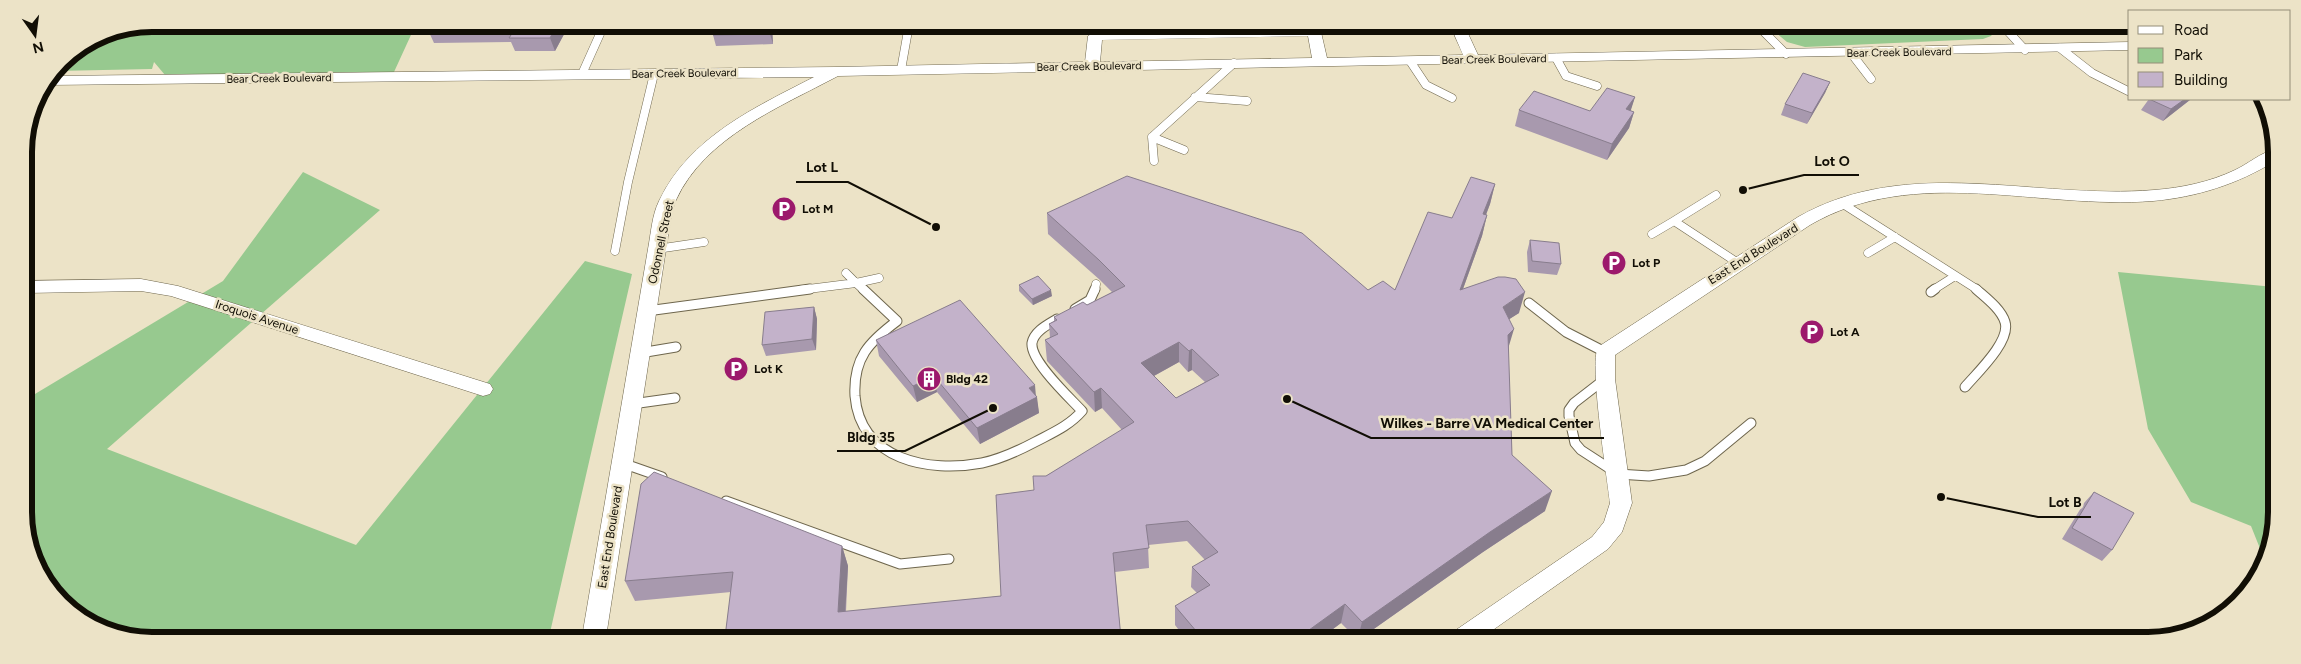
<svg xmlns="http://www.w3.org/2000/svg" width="2301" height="664" font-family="Figtree,sans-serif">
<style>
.green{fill:#97c98f}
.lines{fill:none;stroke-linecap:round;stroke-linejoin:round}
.service-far1-casing{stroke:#6e664d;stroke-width:9}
.service-casing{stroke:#6e664d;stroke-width:11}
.minor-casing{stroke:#6e664d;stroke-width:1}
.service-far1{stroke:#fff;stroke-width:8}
.service{stroke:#fff;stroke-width:9}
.minor{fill:#fff;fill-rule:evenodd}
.wall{fill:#a899ae;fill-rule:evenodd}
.shaded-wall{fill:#887d8d}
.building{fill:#c3b2ca;stroke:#887d8d;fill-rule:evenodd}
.labels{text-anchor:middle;stroke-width:5;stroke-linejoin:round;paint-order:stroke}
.far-street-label{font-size:11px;fill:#110e05;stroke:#ece3c7}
.poi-label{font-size:12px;font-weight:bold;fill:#110e05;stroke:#ece3c7;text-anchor:start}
.street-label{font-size:12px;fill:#110e05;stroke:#ece3c7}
.rim{fill:none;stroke:#110e05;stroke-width:6}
.leader{fill:none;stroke:#110e05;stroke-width:2}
.callout-dot{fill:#110e05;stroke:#ece3c7;stroke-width:2}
.callout-label{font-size:14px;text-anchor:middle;font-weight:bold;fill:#110e05;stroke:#ece3c7;stroke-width:5;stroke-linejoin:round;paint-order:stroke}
</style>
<rect width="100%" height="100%" fill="#ece3c7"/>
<!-- green -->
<path class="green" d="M152 24H416L394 72 165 75 154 62 152 69 55 71 62 61 103 33Z
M1778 27H1788L1795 33 1837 27 1993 28 1995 31 1991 36 1983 39 1805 47 1787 42 1774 31 1773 29Z
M2022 28H2130V32L2047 35Z
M303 172 380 210 107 449 356 545 585 261 632 274 549 637 119 636 56 597 26 536 25 400 223 281Z
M2118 272 2274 287 2273 545 2265 561 2251 526 2191 502 2148 429Z"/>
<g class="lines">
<defs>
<path id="service-far1" d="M1759 27 1786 54
M2005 28 2025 50
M2060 48 2092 73 2130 92
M1851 53 1871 79
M1556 58 1566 76 1597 86
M1410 61 1426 85 1452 98
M901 70 909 25
M582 74 604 25
M1195 97 1247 101
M1152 137 1234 63
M1152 137 1184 150
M1152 137 1154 161
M1843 204 1978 290
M1674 221 1716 195
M1652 234 1674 221 1738 263
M657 249 704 242
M615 251 628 182 654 74
M1868 253 1895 237
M846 273 856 283 879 278
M800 290 856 283 864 290
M1095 290 1096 284
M1933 290 1955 276"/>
<path id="service" d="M863 289 897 321C869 342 853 358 855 396 860 460 929 473 982 463 1001 459 1018 451 1035 442 1052 433 1069 426 1082 411 1070 398 1030 361 1032 343 1034 331 1049 324 1057 319
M1931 292 1935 289
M1529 303 1566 332 1605 352
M1075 309 1090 300 1095 289
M647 311 810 289
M640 353 676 347
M1605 379 1574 403 1569 410V416L1575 443 1581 450 1618 474 1649 476 1686 470 1705 461 1751 423
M1965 387C1977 373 2011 341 2005 322 2001 309 1986 298 1976 289
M632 404 675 398
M622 463 662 477
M726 501 900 564 949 559"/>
<path id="minor" d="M1451 27H1465L1478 55 2130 42V50L838 76C780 107 705 137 676 200 670 215 669 233 666 249L606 637H582L648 249C651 233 652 215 659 201 689 137 756 107 814 77L46 85 51 76 836 67 1085 62 1088 36 1095 32 1314 28 1321 32 1327 58 1463 55ZM1308 36 1312 58 1100 62 1102 40Z
M2275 149V161C2238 184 2197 197 2153 201 2040 210 1915 164 1810 225L1615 355V379L1632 503 1622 532 1608 549 1480 639H1450L1453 632 1592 537 1604 522 1610 503C1607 477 1589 364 1598 347L1798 217C1909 154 2035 200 2154 190 2181 188 2210 182 2235 170 2248 164 2260 153 2275 149Z
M141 279 178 286 490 384 493 389 490 394 483 396 171 296 141 291 25 293V281Z"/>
</defs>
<!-- service-far1 casing -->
<use href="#service-far1" class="service-far1-casing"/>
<!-- service casing -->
<use href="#service" class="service-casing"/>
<!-- minor casing -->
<use href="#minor" class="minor-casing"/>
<!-- service-far1 -->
<use href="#service-far1" class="service-far1"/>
<!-- service -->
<use href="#service" class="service"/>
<!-- minor -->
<use href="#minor" class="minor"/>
</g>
<!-- wall -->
<path class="wall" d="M569 25 555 51H515L511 42 434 43 428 30Z
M716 25H772L773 44 716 46 713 35Z
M1830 82 1825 93 1807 124 1781 115 1785 104Z
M1635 97 1630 111 1634 112 1629 128 1607 160 1515 126 1519 110 1590 111Z
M2149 99 2190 100 2163 121 2141 110Z
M1495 184 1490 204 1486 215H1487L1482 236 1463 289 1519 313 1509 319 1508 349 1512 455 1545 511 1483 552 1361 638H1356L1341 623 1321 638H1185L1175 625V606L1197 593 1191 587 1192 567 1205 560 1187 541 1148 545 1149 568 1115 572 1121 638 725 637 731 592 635 601 625 581 842 546 848 566 846 612 1001 596 1034 490 1046 476 1122 430 1102 408 1095 412 1047 361 1045 340 1050 338 1049 324 1054 321V317L1087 305 1112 292 1100 280 1048 234 1047 213 1368 290H1395L1452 218ZM1179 362 1188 372 1192 370 1205 382 1176 398 1154 376Z
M1530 240 1561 264 1557 275 1528 272 1527 252Z
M1019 285 1052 296 1033 305 1019 291Z
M814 307 817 319 816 350 766 356 762 345Z
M876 340 1036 395 1039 413 980 444 937 392 917 402 879 356Z
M2094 492 2112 550 2102 561 2062 539 2084 503Z"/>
<!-- shaded-wall -->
<path class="shaded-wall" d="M557 25H569L555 51 550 38Z
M770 25H772V27L773 44 770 34Z
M1830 82 1825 93 1807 124 1812 113Z
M1635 97 1630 113 1626 109Z
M2185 99H2191L2163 121 2171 109Z
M1634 112 1629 128 1607 160 1612 144Z
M1495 184 1490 204 1478 235 1483 214Z
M1487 215 1482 236 1455 311 1460 290Z
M1051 290 1052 296 1033 305 1032 299Z
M1525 292 1519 313 1497 327 1503 307Z
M814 307 817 319 816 350 812 339Z
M1514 329 1508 349V335Z
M1179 342V362L1141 383V363Z
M1192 349V370L1188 372 1189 351Z
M934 376 937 392 917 402 913 386Z
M1035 385 1036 397H1037L1039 413 980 444 977 428 1029 388Z
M1101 388 1102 408 1095 412 1094 392Z
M1552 491 1545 511 1483 552 1361 638H1358L1362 622 1490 532Z
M842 546 848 566 844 631 838 612Z
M1345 604 1341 623 1321 638H1298Z
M1223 633V638H1215Z"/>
<!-- building -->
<path class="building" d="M432 24 557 25 550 38H509L515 29 428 30Z
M716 25H770V34L713 35Z
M1803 73 1830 82 1812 113 1785 104Z
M1607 88 1635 97 1626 109 1634 112 1612 144 1519 110 1534 91 1590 111Z
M2149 99H2185L2171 109Z
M1127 176 1302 233 1368 290 1383 281 1395 290 1428 212 1452 218 1471 177 1495 184 1483 214 1487 215 1460 290 1498 277H1505L1516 279 1525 292 1503 307 1514 329 1508 335 1512 455 1552 491 1490 532 1362 622 1345 604 1298 638H1228L1223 633 1215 638H1202L1175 606 1210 585 1192 567 1218 552 1188 521 1146 525 1149 548 1113 553 1121 638 725 637 733 572 625 581 641 484 654 472 842 546 838 612 1001 596 996 495 1034 490 1033 476H1046L1134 422 1101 388 1094 392 1045 340 1058 334 1049 324 1057 320 1054 317 1083 302 1087 305 1125 286 1099 260 1047 213ZM1179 342 1189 351 1192 349 1219 375 1176 398 1141 363Z
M1530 240 1559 243 1561 264 1532 261Z
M1038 276 1051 290 1032 299 1019 285Z
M960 300 1035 385 1029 388 1037 397 977 428 934 376 913 386 876 340Z
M814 307 812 339 762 345 765 312Z
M2094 492 2134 513 2112 550 2072 528Z"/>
<!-- icons -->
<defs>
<symbol id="parking-disc" viewBox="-11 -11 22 22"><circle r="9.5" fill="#9c196c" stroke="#ece3c7"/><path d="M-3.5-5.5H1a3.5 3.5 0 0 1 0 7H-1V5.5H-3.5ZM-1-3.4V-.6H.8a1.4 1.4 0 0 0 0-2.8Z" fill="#fff"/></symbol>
<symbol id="building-disc" viewBox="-11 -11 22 22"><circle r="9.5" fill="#9c196c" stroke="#ece3c7"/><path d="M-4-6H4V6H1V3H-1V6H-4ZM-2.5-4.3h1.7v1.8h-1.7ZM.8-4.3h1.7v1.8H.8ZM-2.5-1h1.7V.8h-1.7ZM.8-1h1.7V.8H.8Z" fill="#fff"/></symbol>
</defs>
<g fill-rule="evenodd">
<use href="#parking-disc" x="770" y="195" width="28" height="28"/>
<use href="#parking-disc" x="1600" y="249" width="28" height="28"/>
<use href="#parking-disc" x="1798" y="318" width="28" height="28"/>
<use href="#parking-disc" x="722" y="355" width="28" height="28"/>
<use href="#building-disc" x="915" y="365" width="28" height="28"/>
</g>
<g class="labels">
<!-- far-street labels -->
<g class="far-street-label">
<text transform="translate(1899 52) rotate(-1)" y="4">Bear Creek Boulevard</text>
<text transform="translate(1494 59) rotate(-1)" y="4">Bear Creek Boulevard</text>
<text transform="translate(1089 66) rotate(-1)" y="4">Bear Creek Boulevard</text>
<text transform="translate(684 73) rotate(-1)" y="4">Bear Creek Boulevard</text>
<text transform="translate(279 78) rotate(-1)" y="4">Bear Creek Boulevard</text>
</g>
<!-- poi labels -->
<g class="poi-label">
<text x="802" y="213">Lot M</text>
<text x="1632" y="267">Lot P</text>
<text x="1830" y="336">Lot A</text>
<text x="754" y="373">Lot K</text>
<text x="946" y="383">Bldg 42</text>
</g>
<!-- street labels -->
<g class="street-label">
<text transform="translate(661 242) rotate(-78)" y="4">Odonnell Street</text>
<text transform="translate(1753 254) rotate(-32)" y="4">East End Boulevard</text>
<text transform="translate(257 317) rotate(18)" y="4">Iroquois Avenue</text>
<text transform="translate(610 537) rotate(-81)" y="4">East End Boulevard</text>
</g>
</g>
<!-- crop -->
<path d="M0 0H2301V664H0ZM152 32H2148A120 120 0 0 1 2268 152V512A120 120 0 0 1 2148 632H152A120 120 0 0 1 32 512V152A120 120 0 0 1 152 32Z" fill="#ece3c7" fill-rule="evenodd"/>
<path class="rim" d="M152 32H2148A120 120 0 0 1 2268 152V512A120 120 0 0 1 2148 632H152A120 120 0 0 1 32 512V152A120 120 0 0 1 152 32Z"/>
<!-- callouts -->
<path class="leader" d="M1743 190L1804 175H1859M936 227L848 182H796M1287 399L1371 438H1604M993 408L905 451H837M1941 497L2038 517H2091"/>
<g class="callout-dot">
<circle cx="1743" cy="190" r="5"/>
<circle cx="936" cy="227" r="5"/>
<circle cx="1287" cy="399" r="5"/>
<circle cx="993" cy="408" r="5"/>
<circle cx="1941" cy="497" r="5"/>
</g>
<g class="callout-label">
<text x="1832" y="166">Lot O</text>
<text x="822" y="172">Lot L</text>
<text x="1487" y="428">Wilkes - Barre VA Medical Center</text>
<text x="871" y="442">Bldg 35</text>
<text x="2065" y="507">Lot B</text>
</g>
<!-- legend -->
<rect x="2128" y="10" width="162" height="90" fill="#ece3c7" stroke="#948e79"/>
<rect x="2138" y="26" width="25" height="8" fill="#ffffff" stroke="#948e79"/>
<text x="2174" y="35" font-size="15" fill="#110e05">Road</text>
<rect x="2138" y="48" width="25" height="15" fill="#97c98f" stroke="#948e79"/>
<text x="2174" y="60" font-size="15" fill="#110e05">Park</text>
<rect x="2138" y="72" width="25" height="15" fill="#c3b2ca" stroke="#948e79"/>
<text x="2174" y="85" font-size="15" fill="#110e05">Building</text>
<!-- north arrow -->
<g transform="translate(35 35) rotate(166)" stroke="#ece3c7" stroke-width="4" paint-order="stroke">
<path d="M0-4L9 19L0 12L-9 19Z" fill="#110e05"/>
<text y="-8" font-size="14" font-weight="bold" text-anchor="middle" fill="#110e05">N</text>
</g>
</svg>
